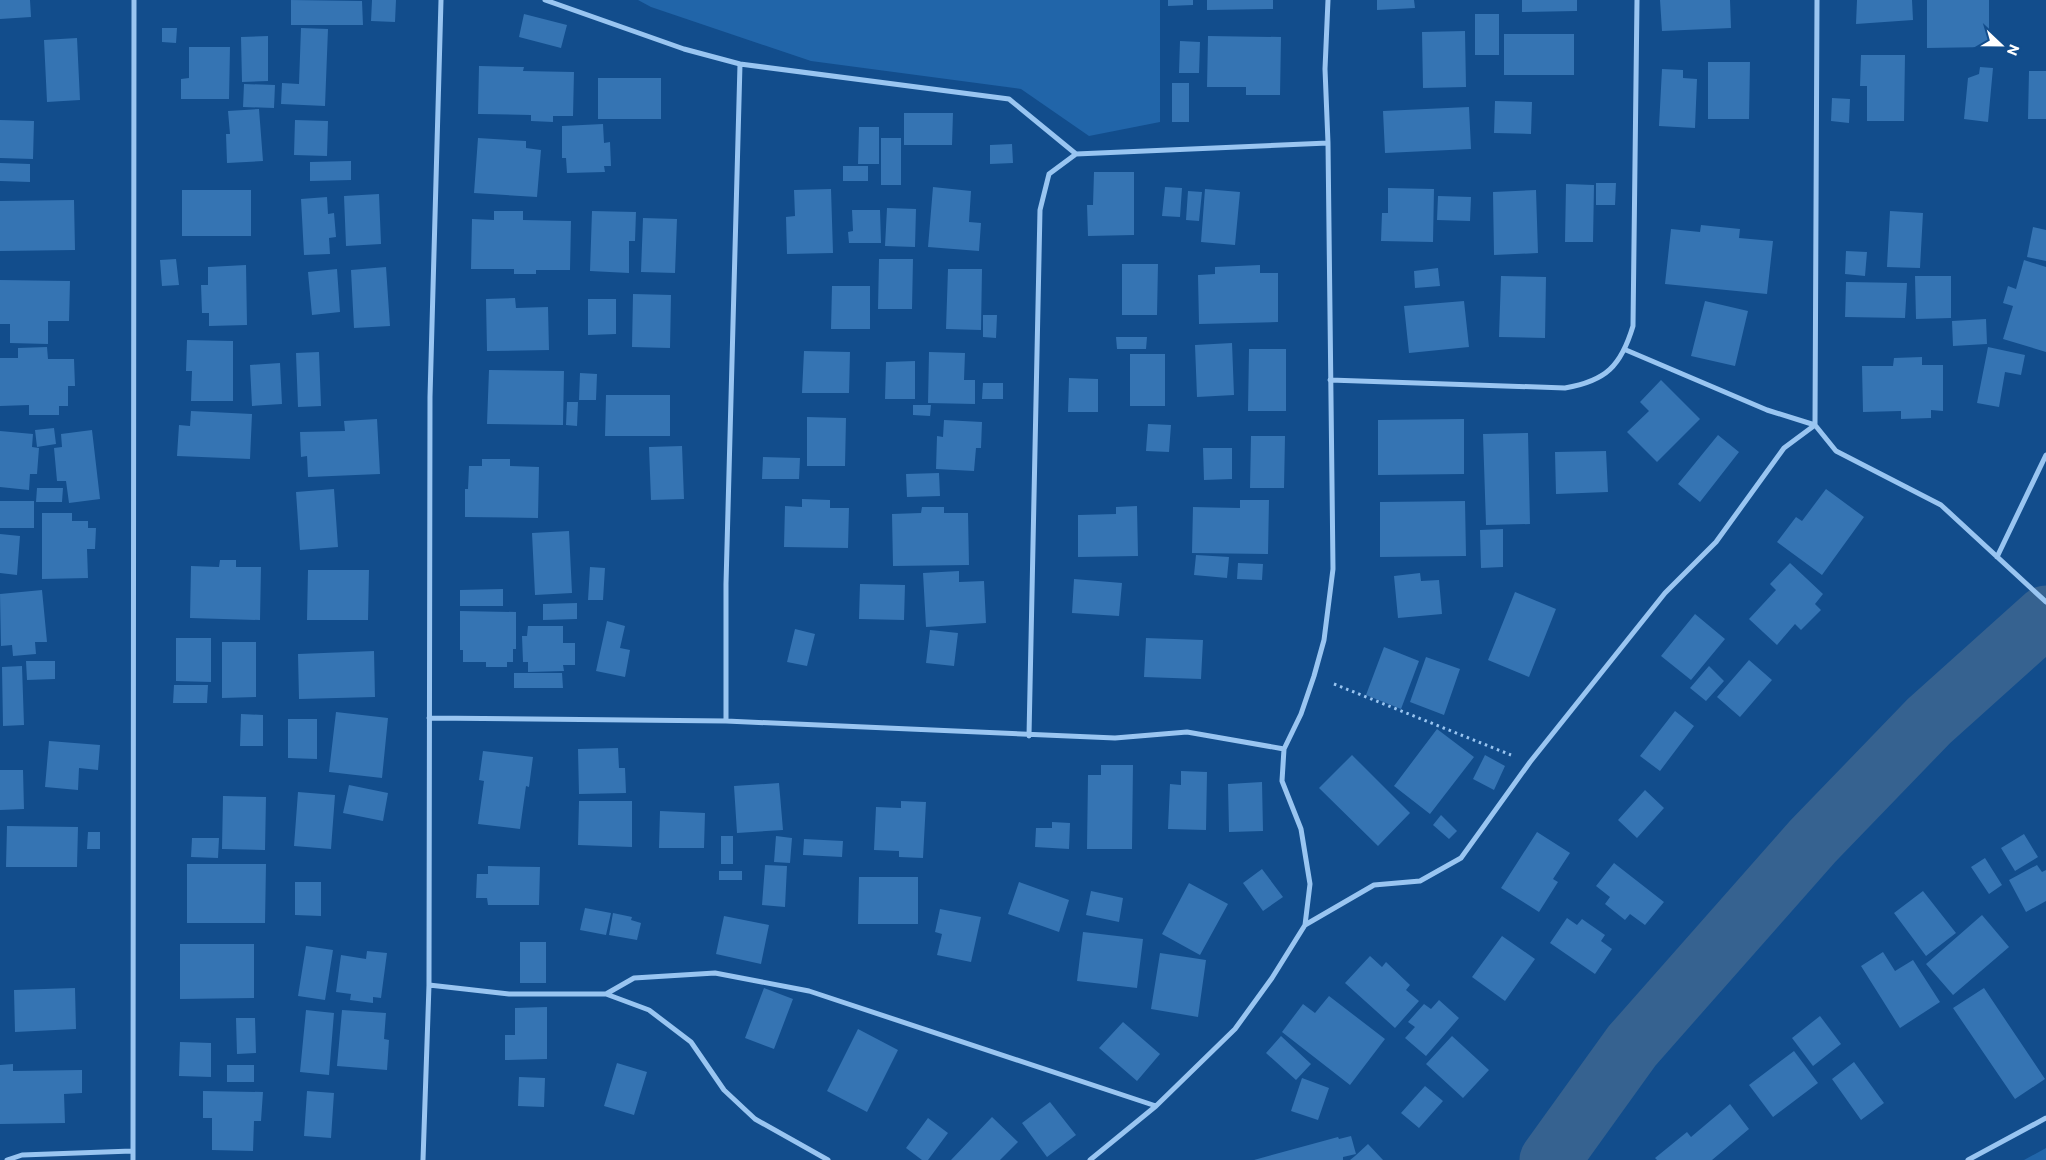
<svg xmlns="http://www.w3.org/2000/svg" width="2046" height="1160" font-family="Commissioner,sans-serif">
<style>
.green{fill:#2165a9}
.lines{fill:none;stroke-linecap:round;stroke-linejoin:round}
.river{stroke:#366290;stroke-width:61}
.building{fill:#3574b3}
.path{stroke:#99c5f1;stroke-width:3;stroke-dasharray:2.5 4;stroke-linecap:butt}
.minor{stroke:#99c5f1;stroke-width:5}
</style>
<rect width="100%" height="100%" fill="#124d8c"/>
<!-- green -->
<path class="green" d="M638 0H1160V122L1089 136 1021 89 811 61 651 7Z
M2046 1148V1160H2024Z"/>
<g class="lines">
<!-- river -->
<path class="river" d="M1550 1160 1632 1046 1813 841 1929 721 2046 616"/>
</g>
<!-- building -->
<path class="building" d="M0 0H30L31 17 0 19Z
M291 0 362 1 363 25H291Z
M372 0H396L395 22 371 21Z
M1168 0H1193V5L1168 6Z
M1207 0H1273V9L1207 10Z
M1377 0H1414L1415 8 1377 10Z
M1522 0H1577V11L1522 12Z
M1660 0H1730L1731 28 1662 31Z
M1857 0H1912L1913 20 1856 24Z
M1927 0H1989V47L1927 48Z
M524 14 567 25 561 48 519 37Z
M1475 14H1499V55H1475Z
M162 28H177L176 43 162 42Z
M301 28 328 29 325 106 281 104 282 83 299 84Z
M1465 31 1466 87 1423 88 1422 32Z
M1504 34H1574V75H1504Z
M268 36V81L242 82 241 37Z
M1208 36 1281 37 1280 95H1246V87H1207Z
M77 38 80 100 47 102 44 40Z
M1180 41 1200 42 1199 73H1179Z
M189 47H230L229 99H181V79L189 78Z
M1861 55H1905L1904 121H1867V86H1860Z
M1708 62H1750L1749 119H1708Z
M479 66 524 67 523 71 574 72 573 116H553V122L531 121V115L478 114Z
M1980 67 1993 68 1988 122 1964 119 1968 78 1979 74Z
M1662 69 1683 70V78L1697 79 1695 128 1659 126Z
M2029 71H2046V119H2028Z
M598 78H661V119H598Z
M1172 83H1189V122H1172Z
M244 84 275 85 274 108 243 107Z
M1832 98 1850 99 1849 123 1831 121Z
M1495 101 1532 102 1531 134 1494 133Z
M1469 107 1471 149 1385 153 1383 111Z
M259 109 263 161 227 163 226 134H230L228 111Z
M904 113H953L952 145H904Z
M0 120 34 121 33 159 0 158Z
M295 120 328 121 327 156 294 155Z
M603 124 604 143 610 142 611 166H604L605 172 567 173 566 158H562V126Z
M859 127H879V164H858Z
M478 138 526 141V148L541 150 537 197 474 193Z
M881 138H901V185H881Z
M1012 144 1013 163 990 164V145Z
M351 161V180L310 181V162Z
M0 163 30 164V182L0 181Z
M843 166H868V181H843Z
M1094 172H1134V235L1088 236 1087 205H1093Z
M1596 183H1616L1615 205H1596Z
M1566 184 1594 185 1593 242H1565Z
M933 187 971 191 969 222 981 223 979 251 928 247Z
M1165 187 1182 188 1180 217 1162 216Z
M1388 188 1434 189 1433 242 1381 241 1382 213H1388Z
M831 189 833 253 787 254 786 217 795 216 794 190Z
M1205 189 1240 192 1235 245 1201 242Z
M182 190H251V236H182Z
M1536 190 1538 253 1494 255 1493 192Z
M1188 191 1202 192 1199 221 1186 220Z
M379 194 381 244 346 246 344 196Z
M1438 196 1471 197 1470 221 1437 220Z
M327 197 328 214 334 213 336 237 329 238 330 254 304 255 301 199Z
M74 200 75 250 0 251V201Z
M887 208 916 209 915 247 885 246Z
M852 210H880L881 243H849L848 232 853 231Z
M494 211H523V220L571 221 570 270H536V274H514V269H471L472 219 494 220Z
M592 211 636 212 635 241H629V273L590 271Z
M1890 211 1923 213 1920 268 1887 267Z
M643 218 677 219 675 273 641 272Z
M1701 225 1740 229 1739 238 1773 241 1767 294 1665 284 1671 229 1700 232Z
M2033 227 2046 230V261L2027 257Z
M1846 251 1867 252 1865 276 1845 274Z
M176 259 179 285 162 286 160 260Z
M879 259H913L912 309H878Z
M2024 260 2046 267V352L2003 339 2013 306 2003 303 2008 286 2016 289Z
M1122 264H1158L1157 315H1122Z
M246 265 247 325 209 326V313H202L201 285H208V267Z
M1260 265V273H1278V322L1199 324 1198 275 1215 274V267Z
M386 267 390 326 354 328 351 270Z
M1438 268 1440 286 1415 288 1414 271Z
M337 269 340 312 312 315 308 272Z
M948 269H982L981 330 946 329Z
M1501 276 1546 277 1545 338 1499 337Z
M1915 276H1951V318L1916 319Z
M0 280 70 281 69 321H48V344L10 343V324H0Z
M1846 282 1907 283 1905 318 1845 317Z
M832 286H870V329H831Z
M633 294 671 295 670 348 632 347Z
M515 298 516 308 548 307 549 350 487 351 486 299Z
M588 299H616V334L588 335Z
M1464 301 1469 347 1409 353 1404 306Z
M1705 301 1748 311 1735 366 1691 356Z
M983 315H997L996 338 983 337Z
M1986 319 1987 344 1953 346 1952 321Z
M1116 337H1147L1146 349H1117Z
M187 340 233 341V401H191L192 371H186Z
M1232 343 1234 395 1197 397 1195 345Z
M47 347 48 359H74L75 386H68V406H59V415H29V405L0 406V358H18V348Z
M1988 347 2025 355 2021 375 2005 372 1999 407 1977 403Z
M1249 349H1286V411H1248Z
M804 351 850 352 849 393H802Z
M319 352 321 406 298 407 296 353Z
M929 352 965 353 964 380H975V404L928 403Z
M1130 354H1165V406H1130Z
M1922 357V365H1943V411L1931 410V418L1901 419V411L1863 412 1862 366H1893L1894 358Z
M915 361V399H885L886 362Z
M280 363 282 404 252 406 250 365Z
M489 370 564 371 563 425 487 424Z
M580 373 597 374 596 400H579Z
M1069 378 1098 379V412H1068Z
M1661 380 1700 419 1657 462 1627 432 1649 411 1640 402Z
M983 383H1003V399H982Z
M606 395H670V436H605Z
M567 402H578L577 426 566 425Z
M913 405H931L930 416 913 415Z
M191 411 252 414 250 459 177 456 179 425 190 426Z
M807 417 846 418 845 466H807Z
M377 419 380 474 308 477 307 456 301 457 300 432 345 431 344 421Z
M1464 419V474L1378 475V420Z
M944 420 982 422 981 448H976L974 471 936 469 937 436 943 437Z
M1148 424 1171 425 1169 452 1146 451Z
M54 428 56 444 37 447 35 430Z
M92 430 100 499 69 503 66 481H57L54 448 62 447 61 434Z
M0 431 33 434 32 447 39 448 37 474H30L29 490 0 487Z
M1528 433 1530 524 1486 525 1483 434Z
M1718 435 1739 452 1700 502 1678 484Z
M1251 436H1285L1284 488H1250Z
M682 446 684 499 651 500 649 447Z
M1203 448H1232V479L1204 480Z
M1606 451 1608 492 1556 494 1555 452Z
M763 457 800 458 799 479H762Z
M482 459H510V466L539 467 538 518 465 517V489H468L469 466H482Z
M939 473 940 496 907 497 906 474Z
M37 488H63L62 502H36Z
M334 489 338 547 300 550 296 492Z
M1826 489 1864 517 1822 575 1777 542 1796 517 1802 521Z
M802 499 830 500V508H849L848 548 784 547 785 506 802 507Z
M1240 500H1269L1268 554 1192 553 1193 507 1240 508Z
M0 501H34V528H0Z
M1465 501 1466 556 1380 557V502Z
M1137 506 1138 556 1078 557V515L1116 514V507Z
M922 507H944V513H968L969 565 893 566 892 514 921 513Z
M42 513H72V521H88V528H96L95 549H87L88 578 42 579Z
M1503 529V567L1481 568 1480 530Z
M569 531 572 593 535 595 532 533Z
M0 534 20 536 17 575 0 573Z
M1196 555 1229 557 1227 578 1194 575Z
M220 560H236V567H261L260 620 190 618 191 566 219 567Z
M1238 563 1263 564 1262 580 1237 579Z
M1790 563 1823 594 1815 604 1821 610 1801 630 1795 624 1777 645 1749 619 1776 590 1770 584Z
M590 567 605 568 603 600H588Z
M308 570H369L368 620H307Z
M959 571V582L984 581 986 623 926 627 923 573Z
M1420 573 1421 581 1439 580 1442 614 1398 618 1394 576Z
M1074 579 1122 583 1119 616 1072 613Z
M860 584 905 585 904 620 859 619Z
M503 589V606H460V590Z
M42 590 47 642H35L36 654 13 656 12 645 1 646 0 594Z
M1515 592 1556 609 1529 677 1488 660Z
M577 603V619L543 620V604Z
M460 611 516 612V649H513V662H507V667H486V662H463V650H460Z
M1695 614 1725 639 1691 680 1661 656Z
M607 621 625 626 620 648 630 650 625 677 596 671Z
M528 626H563V643H575V665H563L564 671 528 672V662H523L522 636H527Z
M795 629 815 634 807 666 787 662Z
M930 630 958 633 954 666 926 663Z
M176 638H211V682L176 681Z
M1146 638 1203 640 1201 679 1144 677Z
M222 642H256V697L222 698Z
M1384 647 1419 661 1401 709 1366 695Z
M374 651 375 697 299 699 298 654Z
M1426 657 1460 669 1444 715 1410 702Z
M1749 660 1772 680 1740 717 1717 697Z
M26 661H55V679L27 680Z
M22 666 24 725 3 726 2 667Z
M1709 666 1724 681 1706 701 1690 688Z
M514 673H562L563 688H514Z
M174 685H208L207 703H173Z
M1675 711 1694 726 1660 771 1640 756Z
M336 712 388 718 382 778 329 772Z
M241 714 263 715V746H240Z
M288 719H317V759L288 758Z
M1437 729 1474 757 1430 814 1394 786Z
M49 741 100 745 98 770 79 768 78 790 45 787Z
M618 748 619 768H625L626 793 579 794 578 749Z
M483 751 533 757 529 787 526 786 520 829 478 824 484 781 479 780Z
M1352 755 1410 813 1378 846 1319 788Z
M1485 755 1505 766 1494 790 1473 779Z
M1101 765H1133L1132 849H1087L1088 775H1101Z
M0 770H23L24 809 0 810Z
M1181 771 1207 772 1206 830 1168 829 1170 784 1181 785Z
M1262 782 1263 831 1229 832 1228 784Z
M779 783 783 830 737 833 734 786Z
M349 785 388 793 383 821 343 813Z
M1645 790 1664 808 1637 838 1618 820Z
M298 792 335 795 331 849 294 846Z
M223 796 266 797 265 850 222 849Z
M579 801H632V847L578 845Z
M901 801 926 802 923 858 899 857V851L874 850 876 807 901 808Z
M660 811 705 813 704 848H659Z
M1441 815 1457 831 1449 839 1433 825Z
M1052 822 1070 823 1069 849 1035 847 1036 828H1052Z
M7 826 78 827 77 867H6Z
M88 832H100V849H87Z
M1537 832 1570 853 1553 879 1558 882 1539 912 1501 888Z
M2024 834 2038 857 2015 871 2001 848Z
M721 836H733V864H721Z
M776 836 792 838 790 863 774 862Z
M192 838H219L218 858 191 857Z
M804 839 843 841 842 857 803 855Z
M1985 858 2002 885 1989 894 1971 867Z
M1614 863 1664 902 1645 925 1630 914 1625 920 1605 904 1610 897 1596 886Z
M187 864H266L265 923H187Z
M765 865 787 866 785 907 762 905Z
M2037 865 2042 872 2046 870V901L2026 912 2009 880Z
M488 866 540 867 539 905H488L487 898H476L477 874H488Z
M1262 869 1283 897 1263 911 1243 883Z
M719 871H742V880H719Z
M859 877H918V924H858Z
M295 882H321V916L295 915Z
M1019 882 1069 900 1059 932 1008 914Z
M1189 883 1228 904 1200 955 1162 934Z
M1091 891 1123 898 1119 922 1086 915Z
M1923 891 1956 933 1926 956 1894 913Z
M585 908 611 913 606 935 580 930Z
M940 909 981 917 971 962 937 955 942 934 935 932Z
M613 913 632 917 631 920 641 923 637 940 609 935Z
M1982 915 2009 947 1953 995 1926 964Z
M724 916 769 925 761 964 716 954Z
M1567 918 1577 925 1582 919 1605 935 1601 941 1612 949 1595 974 1550 943Z
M1083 932 1143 939 1137 988 1077 981Z
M1502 936 1535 959 1505 1001 1472 977Z
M520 942H546V983H520Z
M180 944H254V998L180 999Z
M306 946 333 950 325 1000 298 996Z
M367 951 387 953 381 998 373 997V1003L350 1000 351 994 336 992 341 955 366 959Z
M1883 952 1895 971 1913 960 1940 1002 1900 1028 1861 966Z
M1160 953 1206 960 1198 1017 1151 1009Z
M1370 956 1382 967 1386 962 1410 985 1406 990 1419 1001 1395 1028 1345 983Z
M75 988 76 1029 15 1032 14 990Z
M764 988 793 999 774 1049 745 1038Z
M1984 988 2045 1079 2015 1099 1953 1008Z
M1329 996 1385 1039 1350 1085 1282 1032 1303 1004 1315 1013Z
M1439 1000 1459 1018 1426 1056 1405 1038 1415 1027 1408 1022 1424 1004 1431 1009Z
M547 1007V1059L505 1060V1035H515V1008Z
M306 1010 334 1013 329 1075 300 1072Z
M342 1010 386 1013 384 1039 389 1040 387 1070 337 1066Z
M1820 1016 1841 1044 1813 1066 1792 1038Z
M236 1018H255L256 1053 237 1054Z
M1123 1022 1160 1054 1137 1081 1099 1048Z
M858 1029 898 1050 867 1112 827 1091Z
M1281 1036 1311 1064 1296 1080 1266 1053Z
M1452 1036 1489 1070 1463 1098 1426 1064Z
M180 1042 211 1043V1077L179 1076Z
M1794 1051 1818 1083 1773 1117 1749 1085Z
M1854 1062 1884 1103 1861 1120 1832 1079Z
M617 1063 647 1072 634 1115 604 1106Z
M13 1064V1071L82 1070V1093L64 1094 65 1123 0 1124V1065Z
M227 1065H254V1082H227Z
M519 1077 545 1078 544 1107 518 1106Z
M1302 1078 1329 1088 1318 1120 1291 1111Z
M1425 1086 1443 1101 1419 1128 1401 1113Z
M203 1091 263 1092 261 1121H254L253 1151 212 1150V1118H203Z
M307 1091 334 1093 331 1138 304 1136Z
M1050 1102 1076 1135 1047 1157 1022 1123Z
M1730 1104 1749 1129 1712 1160H1657L1655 1158 1687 1132 1691 1137Z
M992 1117 1018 1142 1000 1160H951Z
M928 1118 948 1133 928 1160H922L906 1148Z
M1351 1136 1356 1154 1343 1157V1160H1254L1338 1137 1339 1139Z
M1368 1144 1383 1160H1350L1355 1156Z"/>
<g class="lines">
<!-- path -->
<path class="path" d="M1334 684 1511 755"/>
<!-- minor -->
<path class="minor" d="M545 0 684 49 740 64 1009 99 1076 154
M1817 0 1815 425 1836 451 1941 505 2046 602
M1626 350 1767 410 1815 425
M1330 380 1565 388C1606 381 1621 366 1633 326L1637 0
M1997 557 2046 455
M429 718 726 721 1115 738 1187 732 1284 749
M726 721V584L740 64
M1029 736 1040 210 1049 174 1076 154 1328 143
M1305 925 1374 885 1420 881 1461 858 1530 762 1665 593 1716 542 1784 448 1815 425
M429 985 509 994H606L649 1010 691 1042 724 1090 755 1119 828 1160
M606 994 634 978 715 973 809 991 1156 1106
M7 1160 22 1155 132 1151
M133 1160 134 0
M423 1160 429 985 430 397 441 0
M1090 1160 1156 1106 1235 1029 1272 978 1305 925 1310 884 1301 829 1282 781 1284 749 1301 714 1314 676 1324 640 1333 569 1328 143 1325 69 1328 0
M1968 1160 2046 1118"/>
</g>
<!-- north arrow -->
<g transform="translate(2001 45) rotate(112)" stroke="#124d8c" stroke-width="4" paint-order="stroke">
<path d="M0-4L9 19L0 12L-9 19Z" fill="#ffffff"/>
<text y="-8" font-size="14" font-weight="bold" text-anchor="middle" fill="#ffffff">N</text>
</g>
</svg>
